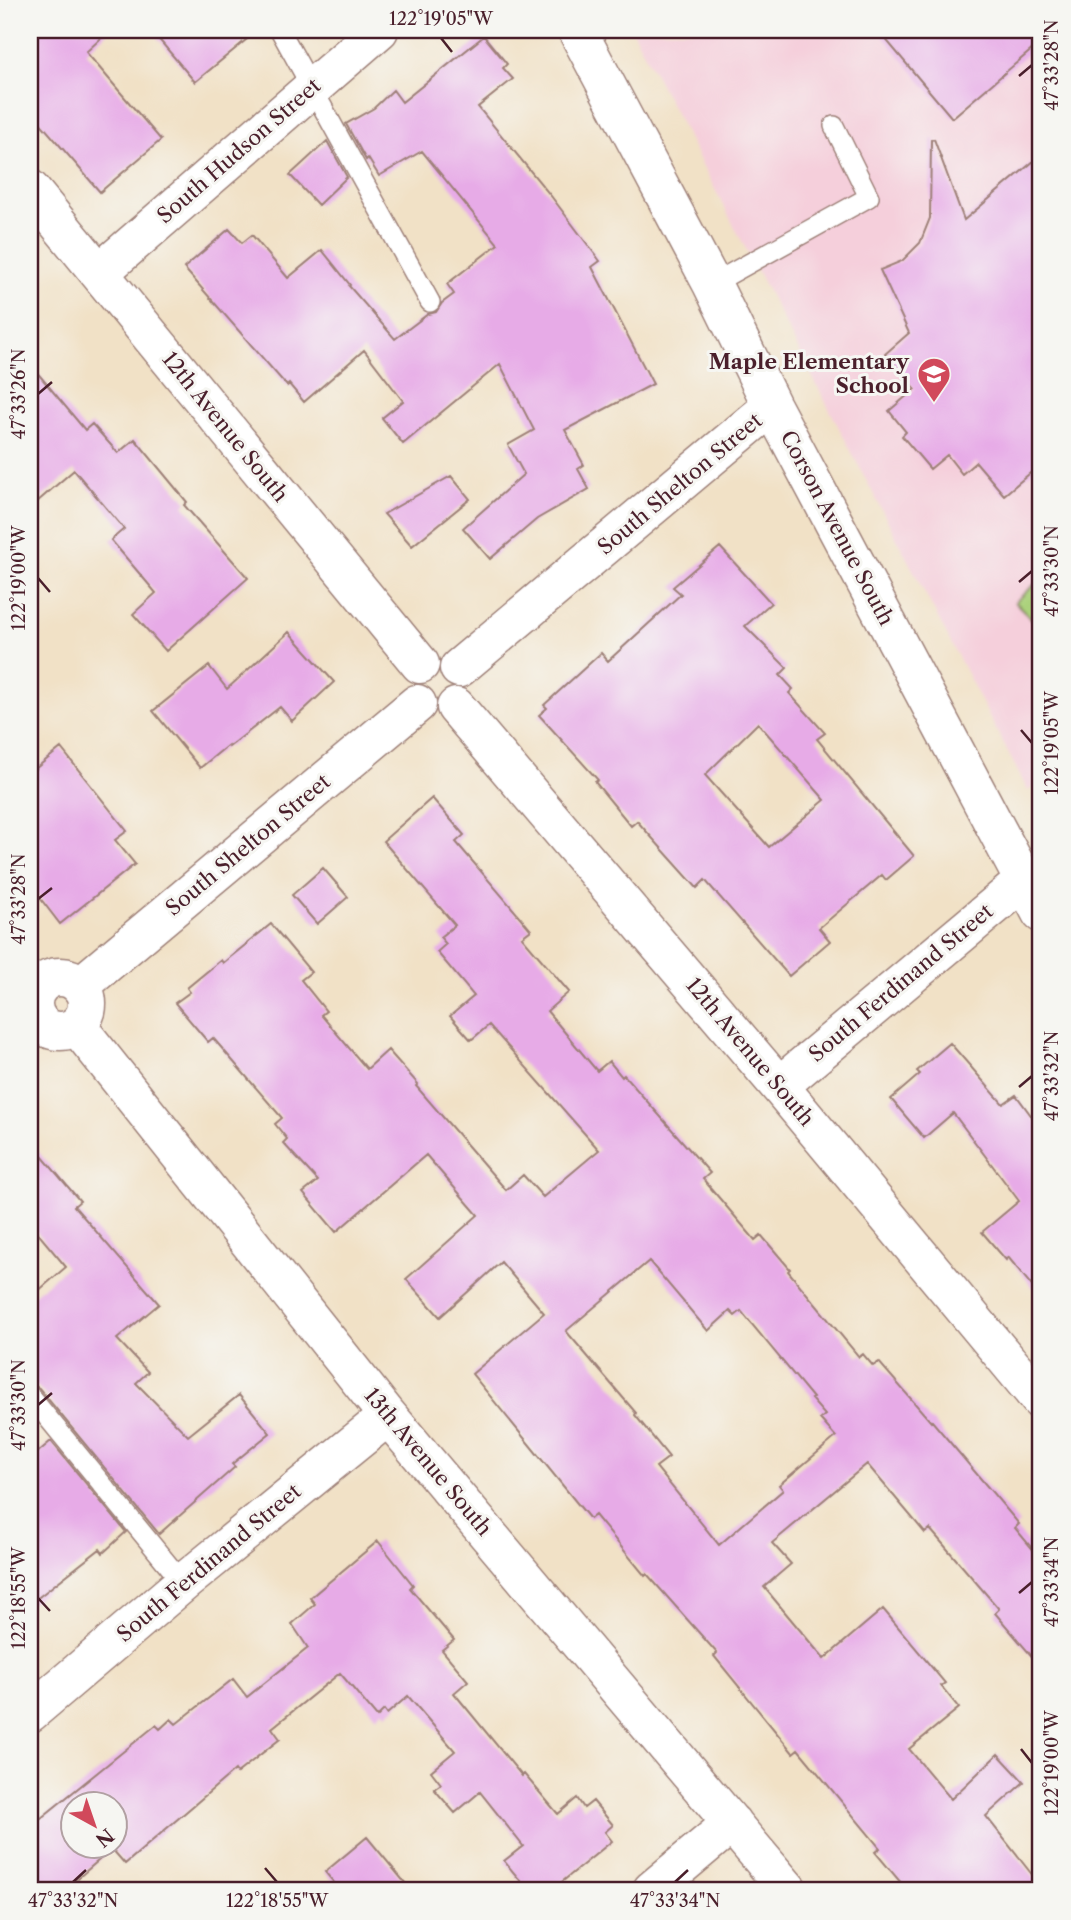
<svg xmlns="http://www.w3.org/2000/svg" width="1071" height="1920" font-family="'Libre Caslon Text',serif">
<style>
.built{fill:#f5cfdb}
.green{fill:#abd17b;stroke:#7a7853;stroke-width:2}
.building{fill:#e7abe7;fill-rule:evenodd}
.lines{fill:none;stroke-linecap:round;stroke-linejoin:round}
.service-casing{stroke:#9e8078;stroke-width:22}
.minor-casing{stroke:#9e8078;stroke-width:41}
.path{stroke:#9e8078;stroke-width:4.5;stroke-dasharray:2 5;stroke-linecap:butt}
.service{stroke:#fff;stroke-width:19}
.minor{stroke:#fff;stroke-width:38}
.ticks{fill:none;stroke:#4a1f2b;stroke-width:2.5}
.labels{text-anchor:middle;stroke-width:6;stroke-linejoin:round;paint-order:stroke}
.street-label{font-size:21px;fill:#4a1f2b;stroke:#f6f6f2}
.poi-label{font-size:21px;font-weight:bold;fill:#4a1f2b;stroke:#f6f6f2;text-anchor:end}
.neatline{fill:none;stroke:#4a1f2b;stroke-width:2.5}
.ticks-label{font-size:18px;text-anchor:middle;fill:#4a1f2b}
</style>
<rect width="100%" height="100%" fill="#f6f6f2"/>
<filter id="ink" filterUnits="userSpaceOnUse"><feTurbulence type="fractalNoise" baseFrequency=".0143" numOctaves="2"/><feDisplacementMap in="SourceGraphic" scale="14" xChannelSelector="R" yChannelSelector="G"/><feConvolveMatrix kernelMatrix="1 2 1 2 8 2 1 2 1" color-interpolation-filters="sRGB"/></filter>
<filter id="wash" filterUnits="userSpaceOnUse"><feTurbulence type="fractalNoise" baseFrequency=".00686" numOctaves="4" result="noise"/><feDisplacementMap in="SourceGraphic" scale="28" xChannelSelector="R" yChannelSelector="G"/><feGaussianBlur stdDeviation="1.57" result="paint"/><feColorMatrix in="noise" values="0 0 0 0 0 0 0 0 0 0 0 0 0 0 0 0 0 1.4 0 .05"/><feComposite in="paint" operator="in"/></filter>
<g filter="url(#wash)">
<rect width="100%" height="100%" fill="#f1e1c6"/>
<!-- built -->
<path class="built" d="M632 30H1041V779L1028 791Z"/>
<!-- green -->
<path class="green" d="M1041 579V628L1015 602Z"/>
<g id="blocks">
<!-- building -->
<path class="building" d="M30 30H110L86 52 161 140 100 192 30 111Z
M151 30H258L195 82Z
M878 30H1041V42L952 118Z
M484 36 507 64 503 68 513 79 478 107 551 196 600 261 592 267 653 384 565 430 584 465 578 469 589 489 537 519 490 559 463 528 524 474 508 445 534 430 500 364 403 444 382 418 403 401 364 350 304 402 289 384 287 386 184 268 229 229 242 243 252 235 288 278 322 250 350 285 349 286 395 339 428 314 436 312 442 303 454 294 447 284 498 244 422 151 379 176 368 158 366 160 346 124 374 108 393 90 402 102Z
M934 139 964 220 1041 155V464L1004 495 976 462 962 474 947 455 930 469 902 436 906 432 889 411 915 389 885 354 909 333 880 270 902 261 920 243 930 218 931 140Z
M327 141 347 177 318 205 290 175Z
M30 364 85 430 92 424 118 453 135 439 187 502 184 505 248 578 166 651 133 614 156 593 111 540 124 529 74 470 30 508Z
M451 476 470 499 412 546 384 514Z
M720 547 771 603 745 626 787 668 780 675 793 689 789 693 825 733 817 739 914 856 886 880 882 875 819 928 830 941 789 976 705 880 697 888 637 821 631 826 595 782 598 780 539 715 547 708 544 705 601 653 608 661 681 594 673 587ZM758 723 825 800 769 847 705 775Z
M289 632 334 682 292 721 280 707 229 747 228 745 200 768 153 711 209 666 227 689Z
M61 748 127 831 115 840 135 864 60 924 30 885V773Z
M432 798 464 835 456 842 531 930 522 937 569 992 547 1011 597 1071 609 1061 622 1077 624 1075 710 1173 703 1179 755 1240 761 1235 790 1269 788 1271 859 1357 863 1354 873 1366 879 1362 931 1422 932 1421 1019 1524 1015 1528 1041 1559V1667L995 1613 999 1609 930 1529 925 1533 867 1464 772 1543 791 1564 764 1587 824 1659 883 1609 945 1683 941 1686 959 1708 909 1749 951 1799 998 1754 1024 1782 986 1816 1041 1886V1890H907L875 1852 880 1848 798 1749 793 1753 714 1656 717 1653 647 1574 645 1576 595 1515 590 1519 472 1374 544 1313 501 1262 440 1317 406 1279 478 1215 426 1155 336 1232 303 1193 318 1181 283 1143 287 1139 275 1124 282 1118 213 1038 208 1042 175 1003 190 992 187 988 221 960 223 963 271 924 311 972 301 980 326 1011 321 1015 367 1069 388 1050 418 1084 416 1086 506 1190 523 1175 543 1197 599 1150 489 1025 471 1040 450 1016 474 996 437 952 446 944 440 937 455 925 383 841ZM649 1261 708 1331 730 1311 735 1316 741 1311 813 1398 811 1399 825 1415 820 1419 836 1437 779 1485 783 1490 719 1545 656 1467 669 1457 635 1415 636 1413 566 1331Z
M323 868 348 897 317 924 292 895Z
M950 1043 1003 1104 1016 1095 1041 1129V1297L1008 1257 1006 1260 982 1232 1019 1201 953 1113 924 1138 891 1099 920 1074 917 1071Z
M30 1142 80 1201 74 1206 159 1304 117 1339 148 1372 136 1383 188 1436 239 1395 270 1433 232 1464 235 1467 159 1534 39 1388 30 1384V1298L66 1267 30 1224Z
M51 1441 126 1532 103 1553 100 1549 30 1604V1459Z
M378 1541 413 1585 410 1588 454 1640 442 1650 468 1681 454 1693 522 1776 524 1774 558 1814 577 1798 584 1808 593 1801 613 1825 605 1832 612 1841 552 1890H528L504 1861 523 1846 480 1792 455 1813 434 1789 441 1784 431 1771 455 1751 408 1696 387 1714 384 1710 377 1717 340 1673 272 1728 280 1739 237 1773 235 1770 125 1864 112 1849 64 1890H30V1827L156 1725 160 1729 171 1719 176 1724 233 1679 247 1697 308 1648 292 1624 315 1604 310 1598ZM74 1804H116V1846H74Z
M367 1837 411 1890H340L325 1872Z"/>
</g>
</g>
<g filter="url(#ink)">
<use href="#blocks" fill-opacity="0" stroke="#9e8078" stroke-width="2"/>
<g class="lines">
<defs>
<path id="service" d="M280 30 430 302
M712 284 869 197 834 126
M30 1396 183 1583"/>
<path id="minor" d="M577 30 712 284 772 406 1041 913
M30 189 420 664
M99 273 379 30
M459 668 772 406
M456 707 779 1086 1041 1401
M33 1004a27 27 0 1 1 54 0a27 27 0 1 1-54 0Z
M80 986 417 704
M77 1026 388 1416 788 1890
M779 1086 1024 881
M30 1713 183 1583 388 1416
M652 1890 732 1823"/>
</defs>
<!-- service casing -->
<use href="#service" class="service-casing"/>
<!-- minor casing -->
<use href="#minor" class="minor-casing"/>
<!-- path -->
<path class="path" d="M805 32 810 30"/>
<!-- service -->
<use href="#service" class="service"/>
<!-- minor -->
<use href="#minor" class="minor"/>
</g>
</g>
<!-- ticks -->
<path class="ticks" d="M441 38 452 52M1019 76 1032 65M38 394 52 382M38 578 50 592M1019 582 1032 571M1021 730 1032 743M38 899 52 888M1019 1087 1032 1076M38 1405 52 1393M1019 1593 1032 1582M38 1598 50 1611M1021 1749 1032 1763M265 1868 277 1882M73 1882 86 1870M675 1882 688 1870"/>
<!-- icons -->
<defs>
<symbol id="school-pin" viewBox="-11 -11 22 30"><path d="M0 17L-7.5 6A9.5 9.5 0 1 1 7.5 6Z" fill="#d1495b" stroke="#f6f6f2"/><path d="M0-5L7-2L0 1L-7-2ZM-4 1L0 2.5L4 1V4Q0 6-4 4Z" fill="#fff"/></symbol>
</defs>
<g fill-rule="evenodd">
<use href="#school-pin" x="915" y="355" width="38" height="52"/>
</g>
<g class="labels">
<!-- street labels -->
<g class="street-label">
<text transform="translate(239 151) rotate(-41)" y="7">South Hudson Street</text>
<text transform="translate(225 427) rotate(51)" y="7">12th Avenue South</text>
<text transform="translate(680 484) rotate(-40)" y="7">South Shelton Street</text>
<text transform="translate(837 528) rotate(62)" y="7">Corson Avenue South</text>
<text transform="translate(248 845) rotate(-40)" y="7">South Shelton Street</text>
<text transform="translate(901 983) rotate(-40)" y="7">South Ferdinand Street</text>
<text transform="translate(750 1052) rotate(50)" y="7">12th Avenue South</text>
<text transform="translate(428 1462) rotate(50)" y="7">13th Avenue South</text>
<text transform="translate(209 1563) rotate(-40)" y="7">South Ferdinand Street</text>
</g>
<!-- poi labels -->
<g class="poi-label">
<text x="909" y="369">Maple Elementary<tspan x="909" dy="24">School</tspan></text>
</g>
</g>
<!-- margin -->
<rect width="1071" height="1920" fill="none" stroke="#f6f6f2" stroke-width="77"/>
<!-- north arrow -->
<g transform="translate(94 1825) rotate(140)"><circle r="33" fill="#f6f6f2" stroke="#b1a0a2" stroke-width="2"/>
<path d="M0-5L12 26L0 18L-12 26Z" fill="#d1495b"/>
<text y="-10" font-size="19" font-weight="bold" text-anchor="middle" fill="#4a1f2b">N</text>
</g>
<rect x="38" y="38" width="994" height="1844" class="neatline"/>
<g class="ticks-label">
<text x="441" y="25">122°19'05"W</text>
<text transform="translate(1052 65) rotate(-90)" y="6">47°33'28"N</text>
<text transform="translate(19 394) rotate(-90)" y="6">47°33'26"N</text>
<text transform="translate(1052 571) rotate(-90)" y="6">47°33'30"N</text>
<text transform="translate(19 578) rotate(-90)" y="6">122°19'00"W</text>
<text transform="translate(1052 743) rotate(-90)" y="6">122°19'05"W</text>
<text transform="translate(19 899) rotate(-90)" y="6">47°33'28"N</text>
<text transform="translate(1052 1076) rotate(-90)" y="6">47°33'32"N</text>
<text transform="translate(19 1405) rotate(-90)" y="6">47°33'30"N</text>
<text transform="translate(1052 1582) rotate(-90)" y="6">47°33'34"N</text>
<text transform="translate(19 1598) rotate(-90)" y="6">122°18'55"W</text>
<text transform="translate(1052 1763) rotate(-90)" y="6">122°19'00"W</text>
<text x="73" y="1907">47°33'32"N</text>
<text x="277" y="1907">122°18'55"W</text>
<text x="675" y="1907">47°33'34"N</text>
</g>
</svg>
